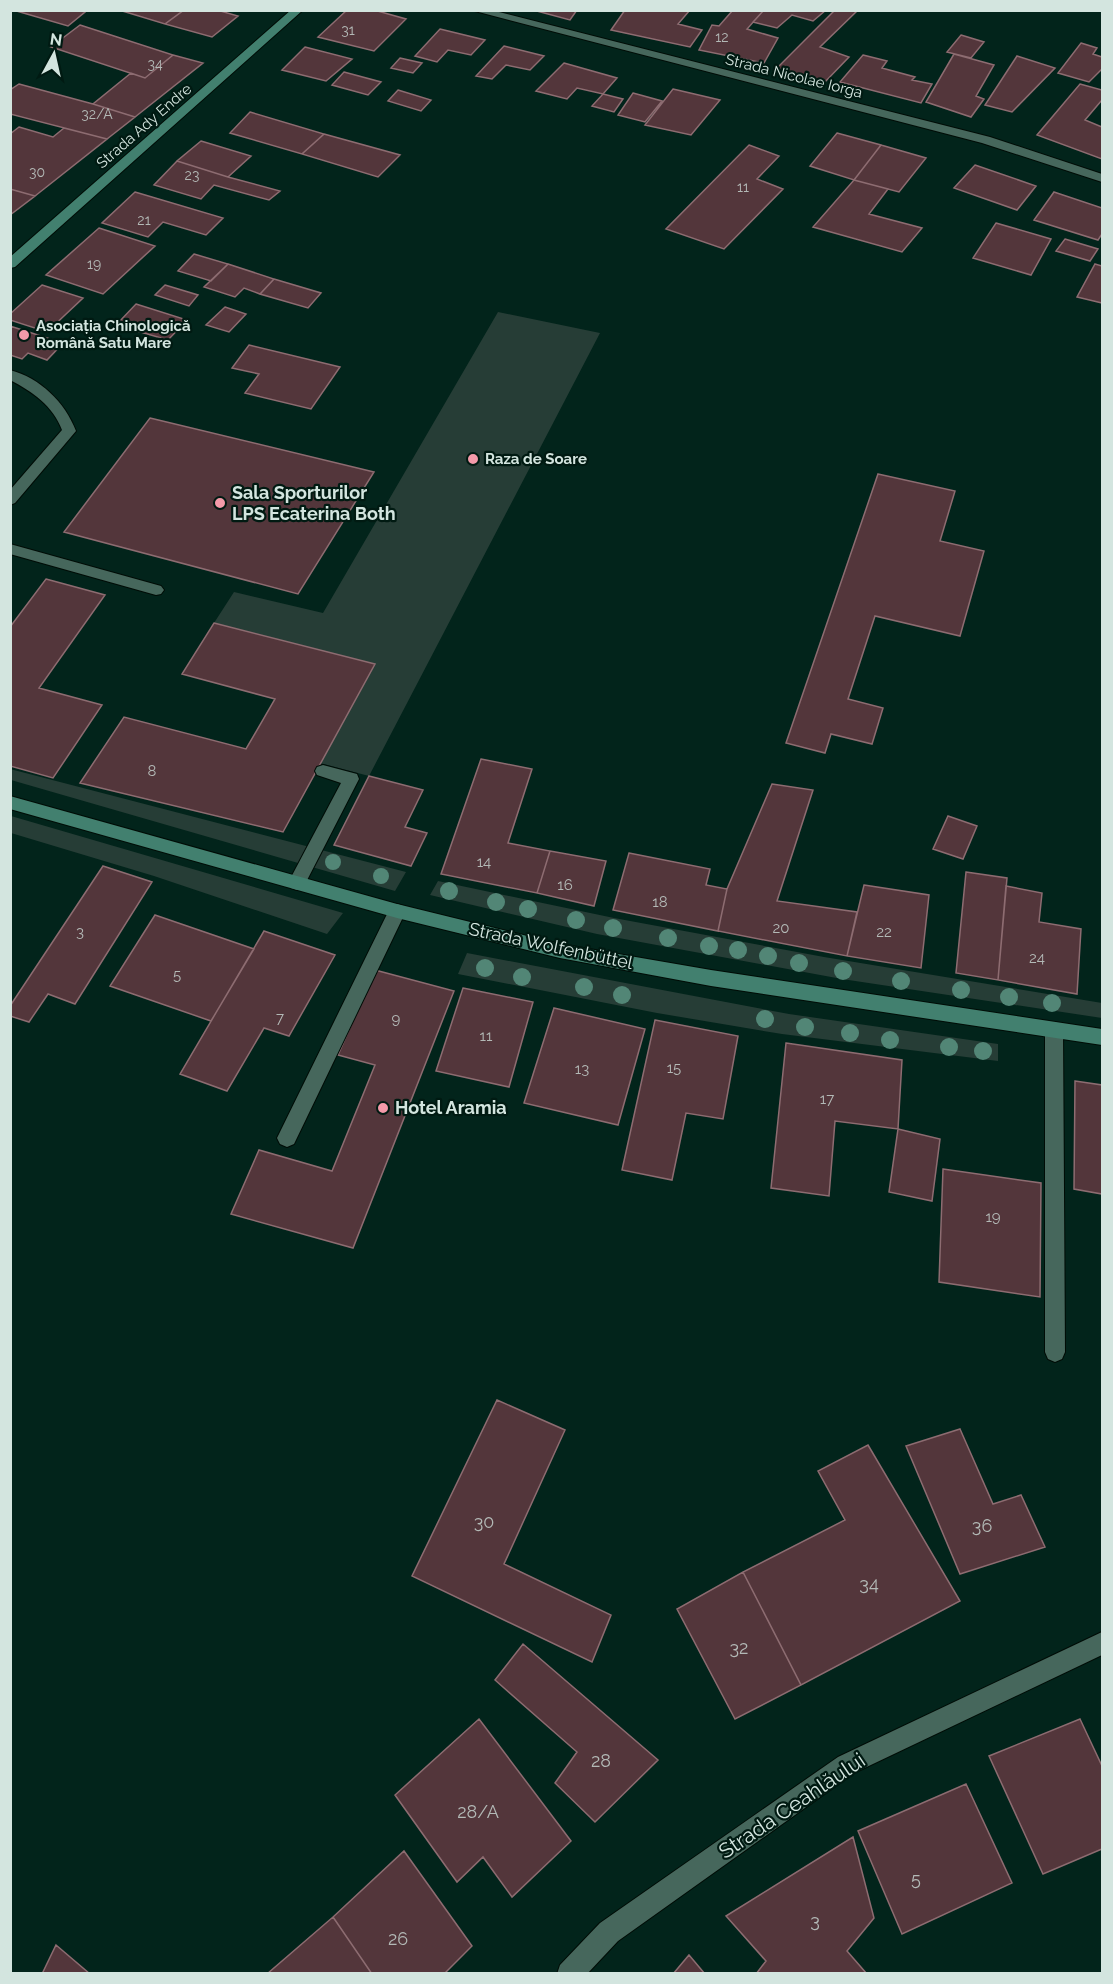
<svg xmlns="http://www.w3.org/2000/svg" width="1113" height="1984" font-family="Raleway,sans-serif">
<style>
.green{fill:#263d36}
.building{fill:#53363b;stroke:#8d6c71;stroke-width:1.5}
.lines{fill:none;stroke-linecap:round;stroke-linejoin:round}
.lane-casing{stroke:#000c06;stroke-width:2}
.street-casing{stroke:#000c06;stroke-width:2}
.secondary-casing{stroke:#000c06;stroke-width:2}
.lane{fill:#46675c;fill-rule:evenodd}
.street{fill:#46675c;fill-rule:evenodd}
.secondary{fill:#42806f;fill-rule:evenodd}
.tree{fill:#528676}
.poi-dot{fill:#f39aa9;stroke:#001a12;stroke-width:2}
.labels{text-anchor:middle;stroke-width:4.5;stroke-linejoin:round;paint-order:stroke}
.far-number-label{font-size:14px;fill:#b3b9b6}
.far-street-label{font-size:15px;fill:#d3e5df;stroke:#001a12}
.far-poi-label{font-size:15px;font-weight:bold;fill:#d3e5df;stroke:#001a12;text-anchor:start}
.number-label{font-size:15px;fill:#b3b9b6}
.poi-label{font-size:18px;font-weight:bold;fill:#d3e5df;stroke:#001a12;text-anchor:start}
.street-label{font-size:18px;fill:#d3e5df;stroke:#001a12}
.near-number-label{font-size:18px;fill:#b3b9b6}
.near-street-label{font-size:21px;fill:#d3e5df;stroke:#001a12}
</style>
<rect width="100%" height="100%" fill="#02241b"/>
<!-- green -->
<path class="green" d="M498 312 600 333 369 776 320 763 374 664 214 623 234 592 323 613Z
M10 769 406 872 395 891 11 780Z
M10 816H11L343 913 327 934 154 876 11 833Z
M438 881 614 918 824 957 1102 1003V1018L842 979 597 934 430 895Z
M467 953 789 1014 998 1044V1061L782 1034 657 1013 458 974Z"/>
<!-- building -->
<path class="building" d="M13 10H78L85 12 68 26Z
M119 10H184L165 24Z
M184 10H217L238 16 212 37 165 24Z
M347 10H374L406 19 374 51 318 37Z
M533 10H577L570 20Z
M625 10H690L678 24 702 30 690 47 611 30Z
M733 10H764L747 29 778 38 764 63 699 50 712 25 719 26Z
M764 10H826L813 21 792 15 777 28 753 22Z
M835 10H858L820 47 849 57 823 84 774 71Z
M80 25 173 55 145 78 51 47Z
M440 29 485 40 471 55 448 50 437 62 415 56Z
M961 35 984 42 971 58 947 52Z
M1081 43 1097 48 1093 54 1102 57V69L1089 82 1058 73Z
M504 46 544 56 530 70 506 65 492 79 476 76Z
M305 47 352 59 326 81 282 70Z
M954 54 994 65 976 96 984 99 971 117 926 102Z
M173 55 203 63 135 117 93 104 131 73 145 78Z
M863 55 887 61 882 68 915 77 912 80 932 84 921 103 840 82Z
M1017 56 1055 68 1012 112 985 105Z
M400 58 422 63 413 73 391 68Z
M564 63 617 78 603 94 577 88 567 99 536 91Z
M344 72 381 82 368 95 332 85Z
M19 84 93 104 135 117 107 139 10 114V90Z
M1080 84 1102 90V100L1085 120 1102 127V159L1037 135Z
M673 89 720 100 691 135 645 125Z
M398 90 431 100 421 111 388 101Z
M633 93 662 101 645 122 618 115Z
M603 94 623 99 614 112 592 106Z
M250 112 324 134 302 154 230 133Z
M19 127 53 137 64 128 107 139 35 196 10 189V134Z
M837 133 881 145 854 180 810 166Z
M324 134 400 155 378 177 302 154Z
M201 141 251 156 228 177 177 161Z
M749 145 779 156 757 179 783 189 724 249 666 229Z
M881 145 926 158 899 192 854 180Z
M177 161 228 177 280 191 269 200 214 185 201 199 154 185Z
M975 165 1036 186 1017 210 954 188Z
M854 180 888 189 869 214 922 228 902 252 813 227Z
M10 189 35 196 10 215Z
M135 192 223 218 206 235 163 222 148 237 102 223Z
M1054 192 1102 208V234L1098 240 1034 220Z
M996 223 1051 239 1031 275 973 258Z
M99 228 155 246 103 294 46 275Z
M1065 239 1098 249 1090 261 1056 251Z
M194 254 228 264 211 281 178 271Z
M228 264 274 279 260 294 244 288 235 297 204 287Z
M1095 264 1102 266V303L1077 297Z
M274 279 321 293 308 308 260 294Z
M42 285 83 298 47 332 10 320V314Z
M165 285 198 295 189 306 155 295Z
M136 304 187 320 168 340 116 325Z
M225 307 246 314 229 332 206 325Z
M10 326 63 343 47 360 28 353 22 359 10 355Z
M249 345 340 367 311 409 245 393 259 374 232 368Z
M150 418 374 472 298 594 64 532Z
M878 474 955 491 940 541 984 551 960 636 875 616 848 699 883 708 872 744 831 734 825 753 786 743Z
M46 579 105 595 39 688 102 705 53 778 10 766V627Z
M214 623 375 664 283 832 80 783 124 717 246 749 275 699 182 674Z
M481 759 532 769 508 843 550 851 537 893 441 874Z
M369 776 423 790 405 827 427 833 411 866 334 845Z
M772 784 813 790 777 901 857 912 847 956 718 931 727 889Z
M948 816 977 826 963 859 933 849Z
M550 851 606 861 594 906 537 893Z
M629 853 710 869 706 885 727 889 718 931 613 910Z
M103 866 152 882 75 1004 48 994 29 1022 10 1016V1006Z
M966 872 1007 878 998 980 956 973Z
M864 885 929 895 921 968 847 956Z
M1006 886 1042 893 1039 922 1081 929 1077 994 998 980Z
M155 915 254 949 211 1021 110 986Z
M264 931 335 955 289 1036 264 1028 227 1091 180 1074Z
M375 970 454 991 353 1248 231 1214 259 1150 332 1171 375 1065 338 1055Z
M463 988 533 1002 509 1087 436 1071Z
M554 1008 645 1029 618 1125 524 1103Z
M655 1020 738 1036 723 1119 686 1113 672 1180 622 1170Z
M786 1043 902 1060 898 1129 835 1121 829 1196 771 1188Z
M1075 1081 1102 1085V1194L1074 1189Z
M898 1129 940 1139 932 1201 889 1192Z
M943 1169 1041 1183 1040 1297 939 1282Z
M497 1400 565 1430 504 1564 611 1615 592 1662 412 1576Z
M960 1429 993 1504 1021 1495 1045 1547 960 1574 906 1446Z
M868 1445 960 1601 801 1685 743 1572 845 1520 818 1471Z
M743 1572 801 1685 735 1719 677 1609Z
M523 1644 658 1760 595 1822 555 1783 577 1752 495 1680Z
M479 1719 571 1841 512 1897 483 1857 457 1882 395 1795Z
M1080 1719 1102 1766V1849L1043 1874 989 1756Z
M966 1784 1012 1883 902 1934 858 1831Z
M853 1837 874 1918 847 1951 867 1974H756L766 1961 726 1916Z
M404 1851 472 1946 444 1974H372L333 1917Z
M333 1917 372 1974H267Z
M56 1945 90 1974H42Z
M689 1955 705 1974H673Z"/>
<g class="lines">
<defs>
<path id="lane" d="M10 370C40 378 65 402 76 431L15 503 10 505V490L62 430C53 406 33 392 10 380Z
M10 544 161 586 164 590 161 594 156 595 10 554Z
M323 765 357 774 359 779 303 888 297 890 291 888 288 883 341 783 317 775 315 771 317 767Z
M397 904 403 906 406 911 294 1144 287 1147 280 1144 277 1138 280 1132 391 906Z
M1054 1022 1060 1024 1063 1030 1065 1352 1062 1359 1055 1362 1048 1359 1045 1352V1030L1048 1024Z"/>
<path id="street" d="M471 10H491L990 137 1102 174V182L982 143Z
M1102 1632V1655L854 1773 618 1941 587 1974H557L560 1965 600 1923 838 1757Z"/>
<path id="secondary" d="M291 10H303L15 267 10 268V257Z
M10 796 397 904 560 944 711 970 1102 1029V1045L711 986 560 958 397 918 10 809Z"/>
</defs>
<!-- lane casing -->
<use href="#lane" class="lane-casing"/>
<!-- street casing -->
<use href="#street" class="street-casing"/>
<!-- secondary casing -->
<use href="#secondary" class="secondary-casing"/>
<!-- lane -->
<use href="#lane" class="lane"/>
<!-- street -->
<use href="#street" class="street"/>
<!-- secondary -->
<use href="#secondary" class="secondary"/>
</g>
<!-- trees -->
<g class="tree">
<circle cx="333" cy="862" r="8"/>
<circle cx="381" cy="876" r="8"/>
<circle cx="449" cy="891" r="9"/>
<circle cx="496" cy="902" r="9"/>
<circle cx="528" cy="909" r="9"/>
<circle cx="576" cy="920" r="9"/>
<circle cx="613" cy="928" r="9"/>
<circle cx="668" cy="938" r="9"/>
<circle cx="709" cy="946" r="9"/>
<circle cx="738" cy="950" r="9"/>
<circle cx="768" cy="956" r="9"/>
<circle cx="799" cy="963" r="9"/>
<circle cx="485" cy="968" r="9"/>
<circle cx="843" cy="971" r="9"/>
<circle cx="522" cy="977" r="9"/>
<circle cx="901" cy="981" r="9"/>
<circle cx="584" cy="987" r="9"/>
<circle cx="961" cy="990" r="9"/>
<circle cx="622" cy="995" r="9"/>
<circle cx="1009" cy="997" r="9"/>
<circle cx="1052" cy="1003" r="9"/>
<circle cx="765" cy="1019" r="9"/>
<circle cx="805" cy="1027" r="9"/>
<circle cx="850" cy="1033" r="9"/>
<circle cx="890" cy="1040" r="9"/>
<circle cx="949" cy="1047" r="9"/>
<circle cx="983" cy="1051" r="9"/>
</g>
<!-- markers -->
<g class="poi-dot">
<circle cx="24" cy="335" r="6"/>
<circle cx="473" cy="459" r="6"/>
<circle cx="220" cy="503" r="6"/>
<circle cx="383" cy="1108" r="6"/>
</g>
<g class="labels">
<!-- far-number labels -->
<g class="far-number-label">
<text x="348" y="35">31</text>
<text x="722" y="42">12</text>
<text x="155" y="69">34</text>
<text x="97" y="119">32/A</text>
<text x="37" y="177">30</text>
<text x="192" y="180">23</text>
<text x="743" y="192">11</text>
<text x="144" y="225">21</text>
<text x="94" y="269">19</text>
</g>
<!-- far-street labels -->
<g class="far-street-label">
<text transform="translate(794 76) rotate(14)" y="5">Strada Nicolae Iorga</text>
<text transform="translate(144 126) rotate(-41)" y="5">Strada Ady Endre</text>
</g>
<!-- far-poi labels -->
<g class="far-poi-label">
<text x="36" y="331">Asociația Chinologică<tspan x="36" dy="17">Română Satu Mare</tspan></text>
<text x="485" y="464">Raza de Soare</text>
</g>
<!-- number labels -->
<g class="number-label">
<text x="152" y="776">8</text>
<text x="484" y="867">14</text>
<text x="565" y="890">16</text>
<text x="660" y="907">18</text>
<text x="781" y="933">20</text>
<text x="80" y="937">3</text>
<text x="884" y="937">22</text>
<text x="1037" y="963">24</text>
<text x="177" y="980">5</text>
<text x="280" y="1023">7</text>
<text x="396" y="1024">9</text>
<text x="486" y="1041">11</text>
<text x="674" y="1073">15</text>
<text x="582" y="1074">13</text>
<text x="827" y="1104">17</text>
<text x="993" y="1222">19</text>
</g>
<!-- poi labels -->
<g class="poi-label">
<text x="232" y="499">Sala Sporturilor<tspan x="232" dy="21">LPS Ecaterina Both</tspan></text>
<text x="395" y="1114">Hotel Aramia</text>
</g>
<!-- street labels -->
<g class="street-label">
<text transform="translate(551 946) rotate(12)" y="6">Strada Wolfenbüttel</text>
</g>
<!-- near-number labels -->
<g class="near-number-label">
<text x="484" y="1528">30</text>
<text x="982" y="1532">36</text>
<text x="869" y="1590">34</text>
<text x="739" y="1654">32</text>
<text x="601" y="1767">28</text>
<text x="478" y="1818">28/A</text>
<text x="916" y="1885">5</text>
<text x="815" y="1927">3</text>
<text x="398" y="1945">26</text>
</g>
<!-- near-street labels -->
<g class="near-street-label">
<text transform="translate(792 1806) rotate(-34)" y="7">Strada Ceahlăului</text>
</g>
</g>
<!-- border -->
<rect width="1113" height="1984" fill="none" stroke="#d3e5df" stroke-width="24"/>
<!-- north arrow -->
<g transform="translate(54 54) rotate(8)" stroke="#001a12" stroke-width="4.5" paint-order="stroke">
<path d="M0-4.5L10 22L0 15L-10 22Z" fill="#d3e5df"/>
<text y="-9" font-size="16" font-weight="bold" text-anchor="middle" fill="#d3e5df">N</text>
</g>
</svg>
